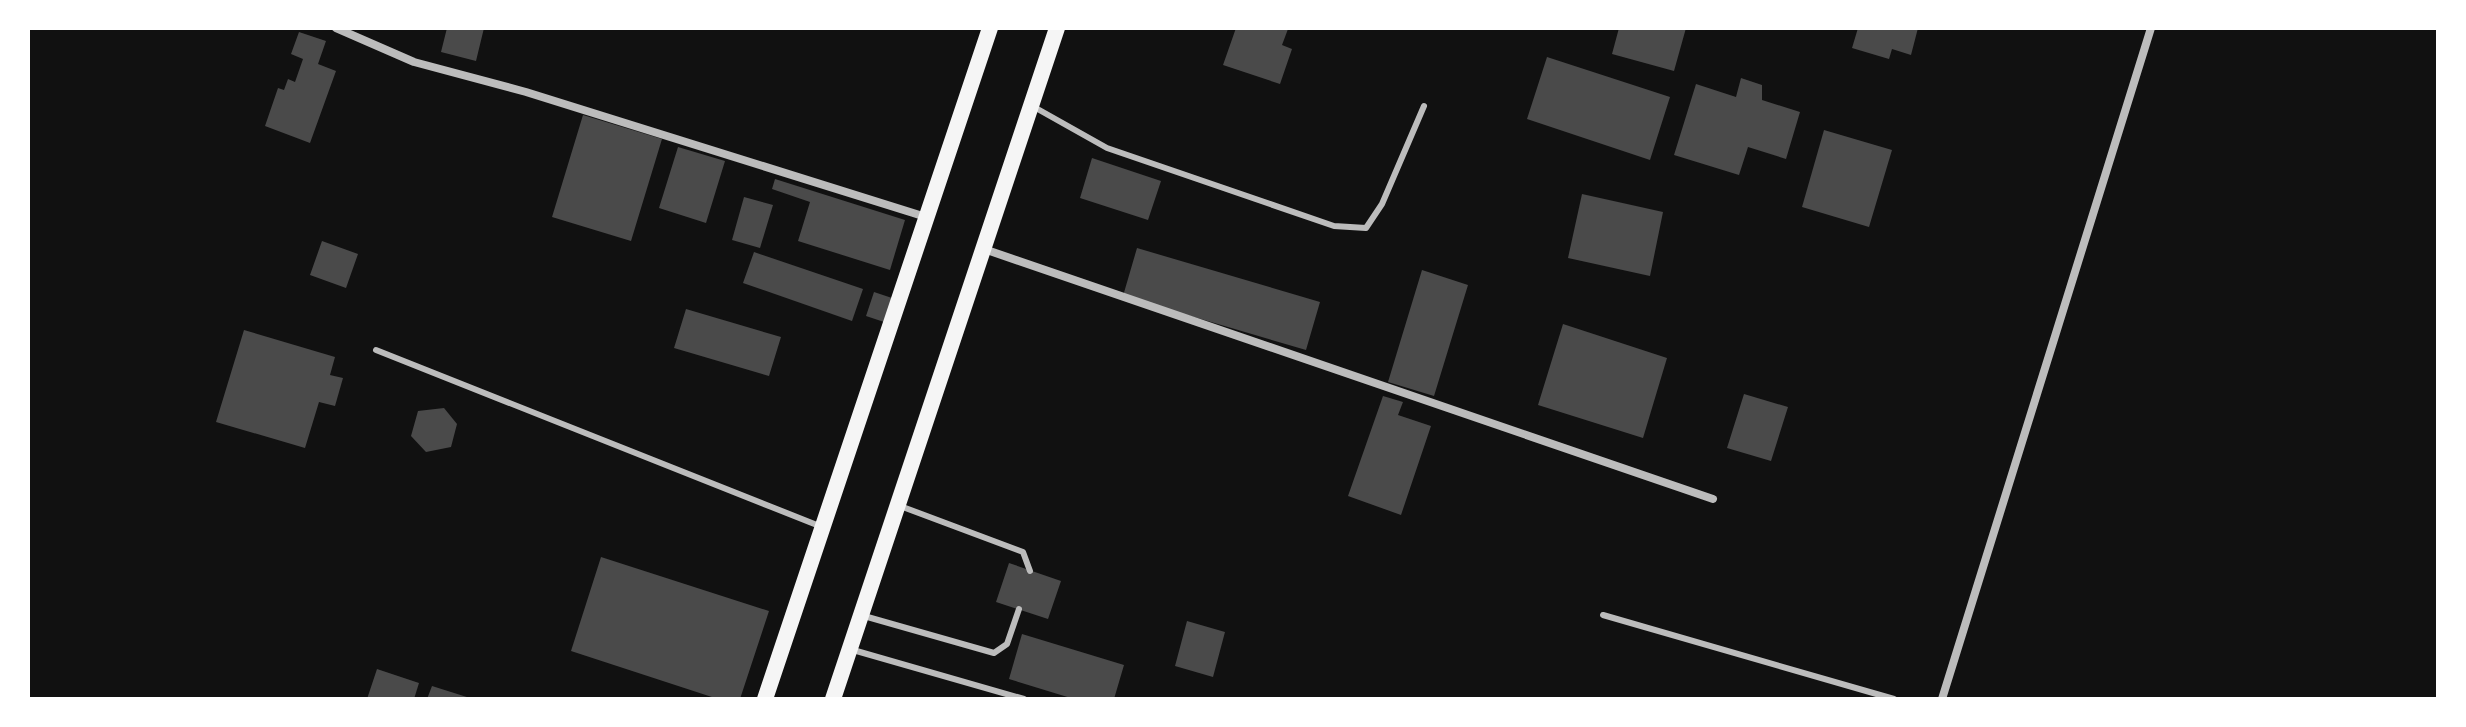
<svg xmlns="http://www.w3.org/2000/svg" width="2466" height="727" font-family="'Playfair Display',serif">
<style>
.building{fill:#4a4a4a}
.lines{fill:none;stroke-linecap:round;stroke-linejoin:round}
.service{stroke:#bcbcbc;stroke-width:6}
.minor{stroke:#bcbcbc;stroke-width:8}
.secondary{stroke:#f5f5f5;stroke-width:16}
</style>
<rect width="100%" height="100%" fill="#111"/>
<!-- building -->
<path class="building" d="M447 28H484L476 61 441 52Z
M1236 28 1288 29 1282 45 1292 49 1280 84 1223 65Z
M1619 28H1686L1674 71 1612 54Z
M1858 28H1918L1911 55 1892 49 1889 59 1852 48Z
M299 32 326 41 318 64 336 71 310 143 265 126 278 88 284 90 288 79 295 82 303 59 291 54Z
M1547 57 1670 97 1650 160 1527 119Z
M1741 78 1762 85V100L1800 112 1786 159 1748 147 1739 175 1674 155 1696 84 1736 97Z
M583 115 662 139 631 241 552 217Z
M1824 130 1892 150 1869 227 1802 207Z
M678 147 725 161 706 223 659 208Z
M1092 158 1161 181 1148 220 1080 198Z
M775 179 905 220 890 270 798 241 810 202 772 189Z
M1582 194 1663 212 1650 276 1568 258Z
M744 197 773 205 760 248 732 240Z
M322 241 358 254 346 288 310 275Z
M1137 248 1320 302 1306 350 1123 296Z
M754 252 863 289 852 321 743 283Z
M1422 270 1468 285 1434 396 1388 382Z
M874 292 898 300 890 324 866 316Z
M686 309 781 337 769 376 674 348Z
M1563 324 1667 358 1643 438 1538 405Z
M244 330 335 357 330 375 343 378 335 406 319 402 305 448 216 422Z
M1744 394 1788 407 1771 461 1727 448Z
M1383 396 1403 402 1398 415 1431 426 1401 515 1348 496Z
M444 408 457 424 451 447 426 452 411 436 418 411Z
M601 557 769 611 740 699H718L571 651Z
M1009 563 1061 581 1048 619 996 602Z
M1187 621 1225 632 1213 677 1175 666Z
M1022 634 1124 665 1114 699H1074L1009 679Z
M377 669 419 683 414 699H367Z
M432 686 470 698V699H427Z"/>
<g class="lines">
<!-- service -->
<path class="service" d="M1034 107 1107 148 1334 226 1366 228 1382 204 1424 106
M376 350 822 527
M900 506 1023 552 1030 571
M1603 615 1894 699
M864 616 994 653 1007 644 1019 609
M853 650 1024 699"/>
<!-- minor -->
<path class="minor" d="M336 28 414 62 526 92 926 217
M984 249 1713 499
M1942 699 2151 28"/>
<!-- secondary -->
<path class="secondary" d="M765 699 990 28
M833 699 1057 28"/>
</g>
<!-- border -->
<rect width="2466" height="727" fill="none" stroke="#ffffff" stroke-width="60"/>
</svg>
